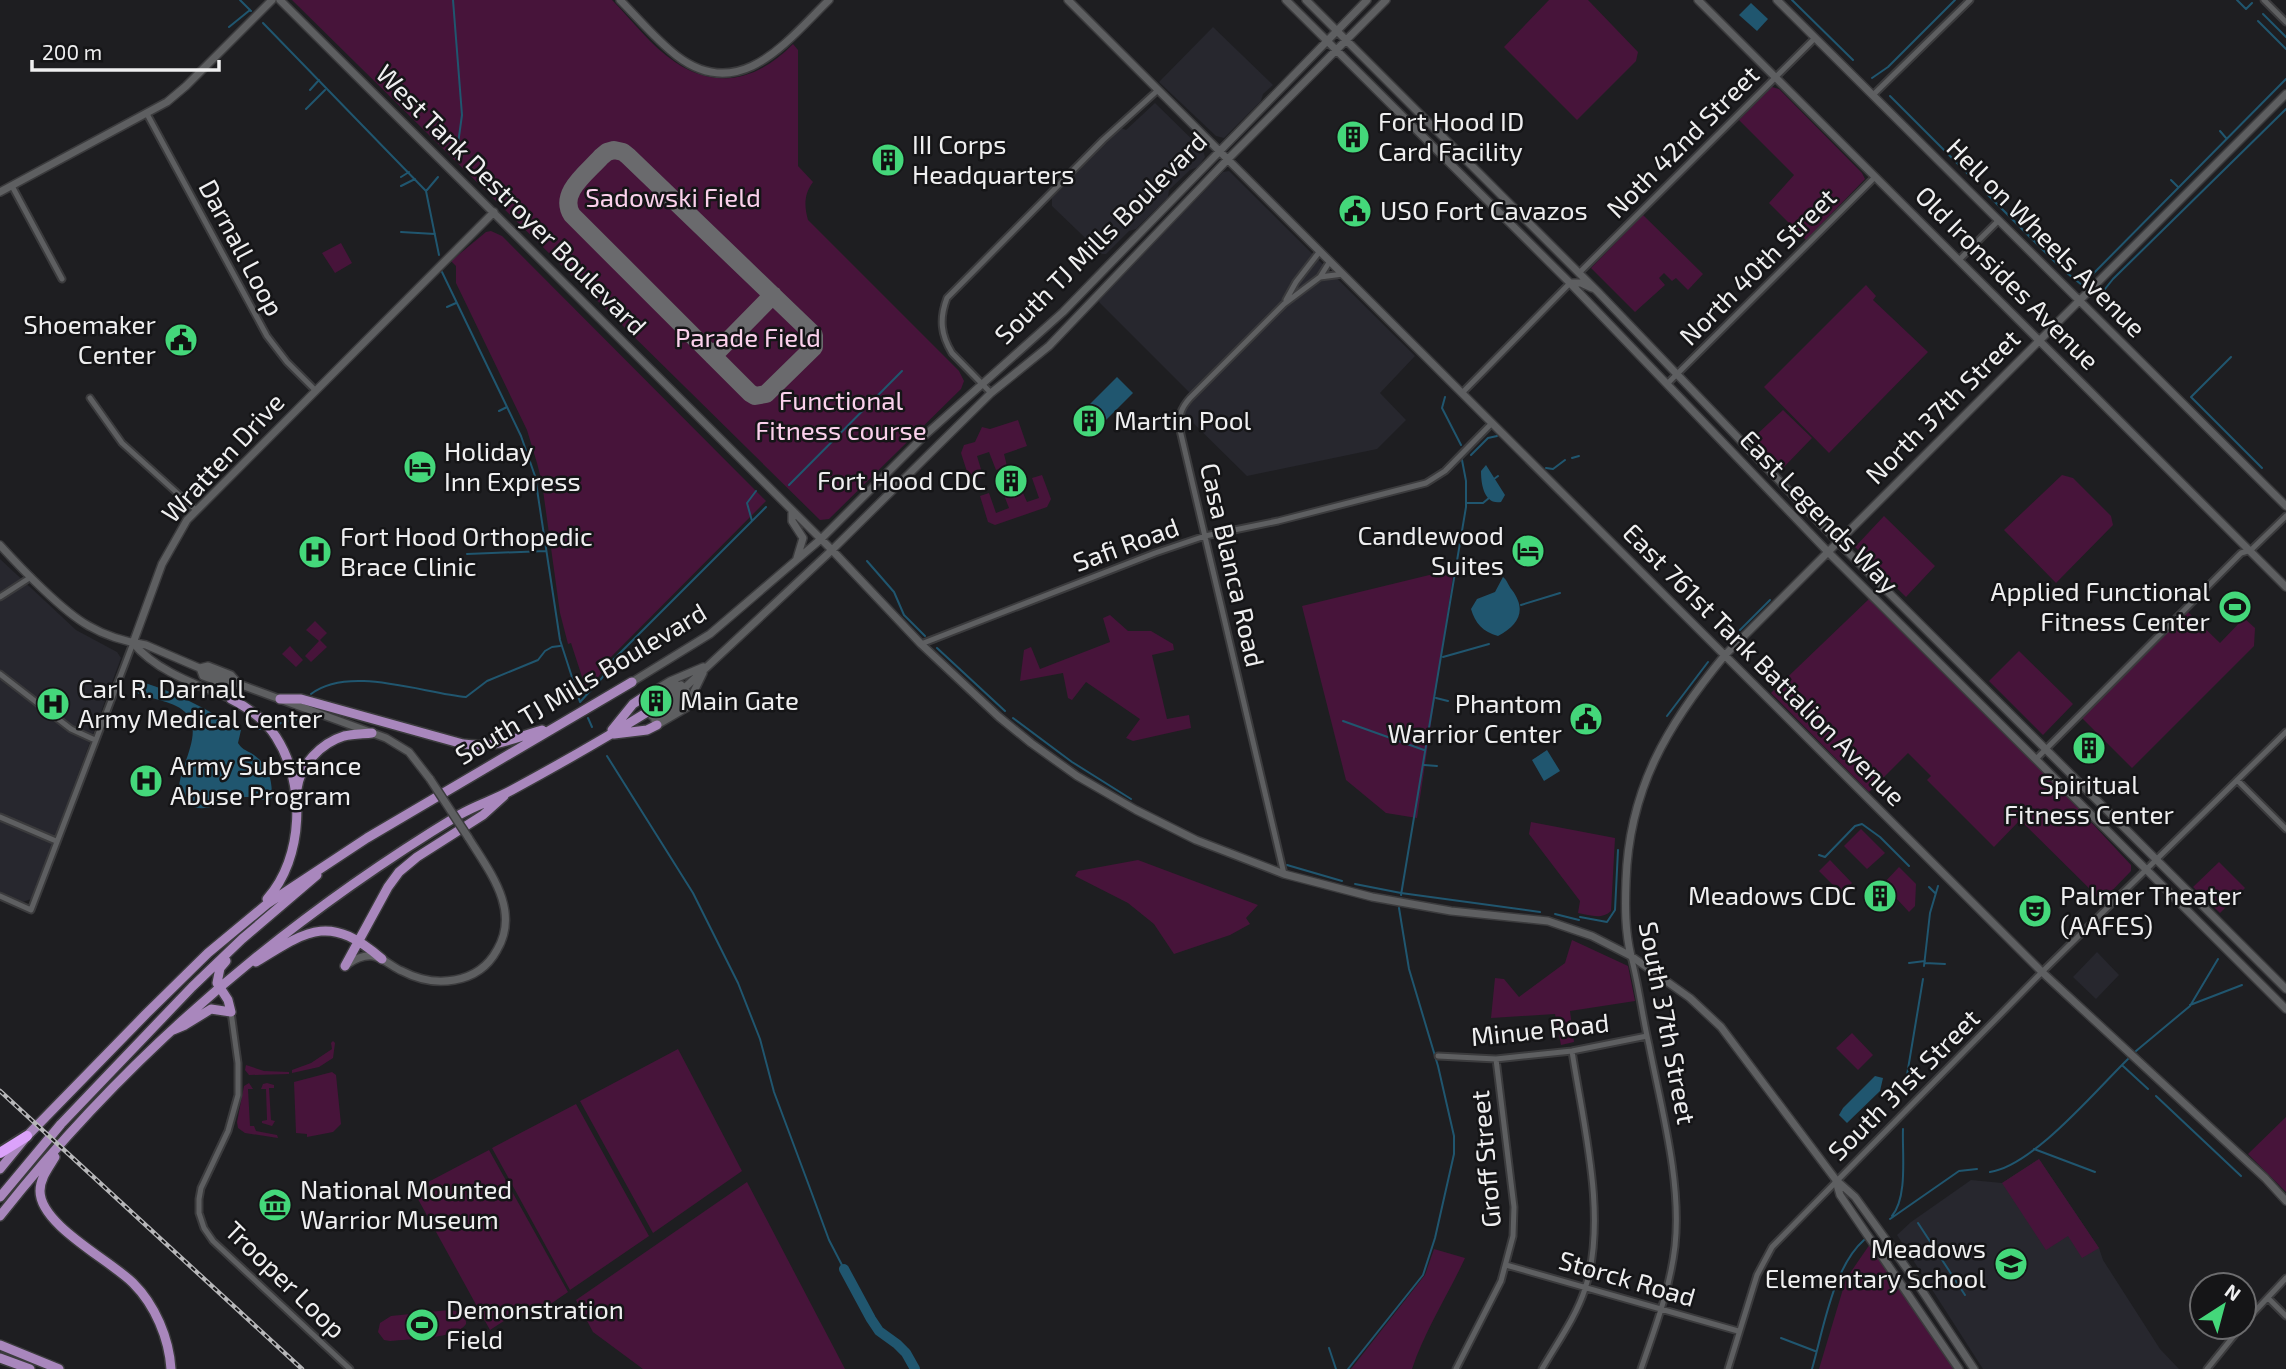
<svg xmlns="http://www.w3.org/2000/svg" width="2286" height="1369" font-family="'Exo 2',sans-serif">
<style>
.built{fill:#27272e}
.green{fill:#47143a}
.water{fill:#20566f}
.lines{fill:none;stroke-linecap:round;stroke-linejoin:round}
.stream{stroke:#20566f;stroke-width:2}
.river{stroke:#20566f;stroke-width:10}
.taxiway{stroke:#6a6a6d;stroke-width:18}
.minor-casing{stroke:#3b3b3d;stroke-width:9}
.tertiary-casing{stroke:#3b3b3d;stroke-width:10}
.primary-casing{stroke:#3b3b3d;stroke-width:12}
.motorway-casing{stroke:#3b3b3d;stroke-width:14}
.minor{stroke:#5e5f61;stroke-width:5}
.tertiary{stroke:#5e5f61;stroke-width:7}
.primary{stroke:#a987bd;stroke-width:9}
.motorway{stroke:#dba2fb;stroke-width:10}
.rail-casing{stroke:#b7b7b9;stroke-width:4.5}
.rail{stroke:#151517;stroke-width:2;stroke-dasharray:5;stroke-linecap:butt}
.tertiary-bridge-casing{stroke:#3b3b3d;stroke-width:10;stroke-linecap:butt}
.tertiary-bridge{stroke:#5e5f61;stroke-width:7}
.labels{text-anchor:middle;stroke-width:5;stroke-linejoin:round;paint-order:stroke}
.poi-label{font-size:26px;fill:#efeff0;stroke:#151517;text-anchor:start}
.street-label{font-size:26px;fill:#efeff0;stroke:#151517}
.park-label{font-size:26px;fill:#fbd1ec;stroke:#151517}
</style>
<rect width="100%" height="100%" fill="#1e1e21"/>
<!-- built -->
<path class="built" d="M1213 27 1273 85 1263 94 1261 101 1224 138 1216 136 1159 82Z
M1155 103 1203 150 1205 157 1198 167 1190 170 1169 190 1168 197 1136 229 1129 231 1106 254H1102L1052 206V198L1121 128 1126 130Z
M1229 171 1415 356 1380 393 1406 420 1377 449 1247 476 1183 413 1195 398 1099 302 1100 297 1223 172Z
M0 559 76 630 117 652 121 658 33 896 31 899 23 902 0 893Z
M2097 952 2119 975 2096 999 2073 977Z
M2039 1159 2099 1248 2103 1260 2160 1349 2179 1369H1983L1897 1235 1911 1222 1971 1180 2002 1183Z"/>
<!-- green -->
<path class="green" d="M292 0H612C632 20 651 46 675 62 717 91 759 79 793 44L798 50V166L813 182C804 194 804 206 808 220L959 371 964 381 961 389 829 519 820 520Z
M1549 0H1588L1638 52 1636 61 1577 120 1504 47Z
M1772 87 1779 89 1862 173 1865 179 1806 240 1769 203 1794 175 1739 120Z
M1643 215 1703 274 1688 290 1676 278 1672 281 1664 273 1659 278 1665 285 1635 312 1591 268Z
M491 231 502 236 766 501 610 658C603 669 598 683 585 686L571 643 568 644 560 613 542 483 537 463 527 430 456 283V266L451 261 486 232Z
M341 243 352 263 335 273 322 253Z
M1866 285 1876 296 1873 300 1928 352 1829 453 1764 387Z
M1783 410 1812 438 1783 468 1753 438Z
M1018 420 1027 446 1004 454 1007 466 996 470 989 452 977 456 983 476 970 481 961 453 964 445 975 442 982 427 990 429Z
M1042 475 1051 499 1047 507 995 525 988 522 980 496 989 493 996 513 1009 508 1002 490 1019 484 1027 502 1039 498 1032 478Z
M2062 475 2073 478 2111 516 2113 525 2056 583 2004 530Z
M1884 516 1935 566 1906 597 1855 547Z
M1454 569 1417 818 1386 813 1346 780 1302 606Z
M1869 599 2061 790 2131 865V871L2102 901 2020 820 1994 847 1927 780 1931 776 1908 753 1869 792 1771 693Z
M2188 612 2220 643 2244 618 2255 628 2254 646 2132 768 2082 718Z
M1110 615 1128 631H1151L1173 644 1174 650 1152 655 1167 719 1189 715 1191 728 1133 741 1126 738 1140 719 1086 682 1072 700 1068 698 1063 673 1020 681 1024 650 1031 647 1040 669 1110 642 1103 618Z
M315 621 327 633 320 640 327 647 311 662 305 656 319 641 306 630Z
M290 646 303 660 296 667 282 654Z
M2019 651 2073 704 2043 735 1989 681Z
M1531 822 1615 838 1611 911C1602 920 1589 915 1578 913L1580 901 1529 834Z
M1861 829 1885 853 1867 869 1844 846Z
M1138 860 1258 905 1246 918 1250 924 1230 935 1174 954 1154 924 1128 903 1075 876 1078 871Z
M1830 860 1852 883 1842 894 1819 871Z
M2219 862 2245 888 2220 913 2193 887Z
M1899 867 1916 884 1915 906 1909 912 1883 884Z
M1572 940 1628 966 1635 1001 1570 1011 1574 1042 1561 1045 1555 1014 1491 1018 1495 978 1504 979 1519 997 1565 963Z
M1852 1033 1873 1055 1858 1070 1836 1048Z
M333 1041 335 1043 333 1058 319 1067 292 1073V1070L311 1063 332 1049 331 1043Z
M678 1049 742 1171 653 1233 580 1101Z
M246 1065 264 1071 289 1072V1074L249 1075 245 1070Z
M332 1072 336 1075 341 1124 333 1132 307 1137V1134L296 1133 294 1082Z
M249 1083 253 1089H248L250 1126H254L256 1131 277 1135 278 1138 245 1133 238 1128 237 1122 244 1086Z
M267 1083 274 1085V1088H269L271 1120 275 1121 272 1126 262 1123V1121L267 1120 266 1089H261L263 1084Z
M576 1104 649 1236 570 1290 492 1148Z
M2286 1117V1192L2248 1154Z
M489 1150 568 1292 527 1320 521 1310 490 1330 413 1190Z
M2039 1159 2099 1248 2082 1258 2068 1236 2046 1250 2002 1183Z
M747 1182 845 1369H643L593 1332 576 1300Z
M1870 1244 1954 1369H1819L1846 1279Z
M1434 1249 1465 1258C1448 1295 1425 1330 1412 1369H1351L1425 1275Z
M449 1310C458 1311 467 1314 466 1324 456 1339 409 1339 390 1341L384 1340 378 1332 380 1323 391 1316Z"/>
<!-- water -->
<path class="water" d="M1751 3 1768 19 1757 31 1739 15Z
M1117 377 1133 393 1102 424 1086 408Z
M1486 465 1505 495 1501 502C1484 505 1481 484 1481 471Z
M1503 577C1507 580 1508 585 1512 590 1527 610 1519 625 1498 636 1483 632 1475 623 1471 609L1477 599 1495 592Z
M142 682C176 692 210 711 241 730L238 743C242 749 245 750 251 753 268 764 272 777 272 797L269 801C261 800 254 797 247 797 230 796 211 813 194 807 154 794 210 742 187 714 176 701 152 700 137 693L135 685Z
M1547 750 1560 771 1544 781 1532 760Z
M1875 1076 1883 1078 1880 1091 1847 1123 1839 1115 1843 1108Z"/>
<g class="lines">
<!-- stream -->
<path class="stream" d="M240 0 251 11
M453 0 462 115 456 158
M1792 0 1853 60
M2237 0 2246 9 2252 3
M2263 14 2286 37
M2258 21 2286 49
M263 23 426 191 439 255
M229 27 250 10
M1872 78 1888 67 1955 0
M310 90 319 80
M1890 96 1970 176
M306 109 325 90
M2220 131 2226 138
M401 177 409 172
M2171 180 2178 187
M401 186 415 179
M427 190 438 177
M1984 191 2057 264
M401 232 435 234
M442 272 521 436 535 476 560 640 580 702 602 678 613 660 766 507
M2067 273 2082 285 2286 79
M447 307 456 303
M2106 312 2097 299 2113 279 2286 109
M2231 357 2191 397 2262 468
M1445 397 1442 408 1461 445
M499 411 507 407
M1471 455 1488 438 1497 436
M1572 458 1579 456
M1546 468 1553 469 1565 460
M1494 479 1498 476
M789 485 902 371
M1467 503H1483L1489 498
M752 521 747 503 756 491
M467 554 546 551
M867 561 894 592 904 615 925 636
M1521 605 1560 593
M1740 630 1770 600
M937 648 1005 711
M1443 657 1489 644
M311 694C349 665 422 693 466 697L487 681 538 660 545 651 552 647 560 646
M1436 698 1448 701
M1667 716 1708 662
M588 718 592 727
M1013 718 1072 762 1131 799
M1343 721 1424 750
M277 724 302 718
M252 729H260
M607 756 693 893 738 983 760 1039 774 1092 808 1183 829 1240 844 1269
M1424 765 1437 766
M1819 855 1825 857 1855 826 1862 824 1880 837 1909 866
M1287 865 1342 881
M1355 884 1401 893 1540 912
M1929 887 1935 893
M1401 895 1466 507V481L1462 460
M1555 914 1579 920
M1580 917 1607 922 1615 910 1618 850
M1909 963 1925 961
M1925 963 1945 964
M1924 966 1930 913 1938 886
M2190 1005 2242 985
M2136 1051 2190 1006 2218 959
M2123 1066 2148 1089
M1904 1093 1923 979
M2156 1096 2241 1176
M2034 1149 2095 1172
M1990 1172C2033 1166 2096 1090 2128 1059
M1892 1216C1908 1197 1902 1153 1903 1129
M1890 1219 1959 1171 1977 1169
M1918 1223 1965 1295
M1781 1338 1815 1351
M1329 1348 1336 1369
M1348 1369 1423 1275 1435 1238 1454 1154V1136L1438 1066 1409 969 1399 908
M1812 1369C1823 1331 1833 1267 1864 1240"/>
<!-- river -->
<path class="river" d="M844 1269 871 1319 879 1331 897 1344 906 1353 915 1369"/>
<!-- taxiway -->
<path class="taxiway" d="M614 150 623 152 628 156 814 335V347L766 394 755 396 750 393 572 215C558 193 587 173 601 157L607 152Z
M713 356 773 295"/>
<defs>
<path id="minor" d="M2264 0 2286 22
M1873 95 1970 0
M147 114 267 336 287 362 315 390
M12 186 62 279
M1959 260 1998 221
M1579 273 1815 38
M1320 277 1343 274
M1286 300 1296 282 1320 251
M1667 384 1875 177
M991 393 952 353C941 335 939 319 947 298L1103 140 1158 90
M1462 393 1570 283
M90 398 122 443 196 510
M0 597 31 577
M921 644 1155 553 1205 536 1278 521 1426 483 1445 471 1492 423
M0 674 71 729 95 740
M2036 759 2241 553 2251 550 2286 516
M2237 780 2286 829
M0 817 56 841
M1284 874 1180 430C1179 416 1180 409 1190 398L1284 304 1320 277 1330 261
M0 896 31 910 133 643
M1631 956C1639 986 1642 1015 1649 1045 1661 1107 1682 1183 1675 1246 1670 1289 1655 1328 1641 1369
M231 1012 238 1063V1095L228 1131 201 1188 199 1199V1213L204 1228 213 1241 350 1369
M1438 1056 1496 1059 1572 1051 1647 1036
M1506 1265 1738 1331
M2268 1298 2286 1316
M2244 1323 2286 1278
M1456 1369 1501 1281 1513 1236 1514 1207 1496 1059
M1542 1369C1557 1343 1576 1317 1585 1289 1608 1218 1583 1124 1572 1051
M1728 1369 1757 1275 1772 1247 2042 972 2286 732
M2207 1369 2241 1327"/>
<path id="tertiary" d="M280 0 832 550 921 644 999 717 1031 743 1077 776 1136 810 1196 840 1284 874 1372 897 1451 911 1548 921 1592 936 1631 956 1690 998 1721 1027 1836 1180 1855 1197 1913 1277 1974 1369
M620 0C639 19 656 40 677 56 740 104 787 41 829 0
M1068 0 2042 972 2265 1178 2286 1201
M1286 0 1570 283 1829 553 2286 1009
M1306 0 1598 292 1839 543 2286 989
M1698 0 2286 587
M1777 0 2286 506
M0 192 167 102 186 86 272 0
M1570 283H1581L1592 288
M792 511V521L803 538 797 558
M0 545C20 567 63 612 89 626 106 636 127 642 146 645L225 679 386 738 409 752 430 779
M133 643 162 564 187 520 494 212
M133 643C157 672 198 685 231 699
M200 668 203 676 228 685 236 683
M200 668 208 666 231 675 237 682
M632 682 710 634 821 539 924 436 1063 312 1367 0
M642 698 670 681 703 667
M644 703 676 684
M647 707 681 685
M649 711 678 694 832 550 991 393 1049 346 1228 159 1386 0
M652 716 680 698 686 691
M655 721 683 704 686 699
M657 725 686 708 703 673
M1631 956C1625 931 1625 907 1626 881 1629 789 1667 725 1725 655L2286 94
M348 964C355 959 364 955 373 956 384 958 392 967 402 971 434 988 478 985 497 950 521 910 489 871 468 837
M1836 1181 1840 1195 1959 1369"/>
<path id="primary" d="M231 699C249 708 265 720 276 737 306 783 304 858 267 899
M280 699H301L463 744C499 748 510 739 542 730
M612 730 633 704 642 698
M614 734 647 730 657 725
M297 789C300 765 321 743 344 736 353 734 363 734 372 733
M226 961 220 968 217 983 228 1000 231 1012
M256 962C309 929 330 914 382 959
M345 966 388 887 399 872 417 857 483 815 504 796
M173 1030 185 1025 211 1009 231 1012
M55 1157C49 1167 40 1178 40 1191 40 1225 110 1260 133 1283 155 1305 169 1338 171 1369
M0 1169 27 1136 145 1015 208 953 267 904 367 838 632 682
M0 1197 61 1124 192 987 242 939 317 875
M0 1216C127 1055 284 921 459 815 476 805 494 800 512 790 558 765 604 739 649 711
M0 1345 59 1369
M0 1358 30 1369"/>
<path id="motorway" d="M0 1153 27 1136"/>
</defs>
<!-- minor casing -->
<use href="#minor" class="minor-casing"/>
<!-- tertiary casing -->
<use href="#tertiary" class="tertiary-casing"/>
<!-- primary casing -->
<use href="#primary" class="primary-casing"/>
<!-- motorway casing -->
<use href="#motorway" class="motorway-casing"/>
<!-- minor -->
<use href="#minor" class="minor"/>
<!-- tertiary -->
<use href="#tertiary" class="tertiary"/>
<!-- primary -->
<use href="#primary" class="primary"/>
<!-- motorway -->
<use href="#motorway" class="motorway"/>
<defs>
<path id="rail" d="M0 1091 302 1369"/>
</defs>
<!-- rail casing -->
<use href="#rail" class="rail-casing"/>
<!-- rail -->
<use href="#rail" class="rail"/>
<defs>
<path id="tertiary-bridge" d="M430 779 468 837"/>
</defs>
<!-- tertiary-bridge casing -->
<use href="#tertiary-bridge" class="tertiary-bridge-casing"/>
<!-- tertiary-bridge -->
<use href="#tertiary-bridge" class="tertiary-bridge"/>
</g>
<!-- icons -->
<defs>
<symbol id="building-disc" viewBox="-11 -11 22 22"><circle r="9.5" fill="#44d77a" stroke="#151517"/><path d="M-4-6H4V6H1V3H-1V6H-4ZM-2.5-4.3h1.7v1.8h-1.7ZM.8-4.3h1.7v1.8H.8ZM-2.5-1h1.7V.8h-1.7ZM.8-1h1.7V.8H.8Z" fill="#111"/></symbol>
<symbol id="civic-disc" viewBox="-11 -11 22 22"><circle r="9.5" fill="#44d77a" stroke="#151517"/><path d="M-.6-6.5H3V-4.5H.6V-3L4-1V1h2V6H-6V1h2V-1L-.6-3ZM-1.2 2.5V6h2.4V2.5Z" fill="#111"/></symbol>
<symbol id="hotel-disc" viewBox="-11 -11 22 22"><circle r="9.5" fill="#44d77a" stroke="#151517"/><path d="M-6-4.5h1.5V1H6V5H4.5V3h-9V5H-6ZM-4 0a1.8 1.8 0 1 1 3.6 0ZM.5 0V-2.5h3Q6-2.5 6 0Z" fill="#111"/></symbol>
<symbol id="hospital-disc" viewBox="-11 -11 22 22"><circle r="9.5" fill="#44d77a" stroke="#151517"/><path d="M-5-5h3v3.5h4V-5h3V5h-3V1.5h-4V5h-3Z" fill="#111"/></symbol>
<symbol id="stadium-disc" viewBox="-11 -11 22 22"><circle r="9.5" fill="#44d77a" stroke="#151517"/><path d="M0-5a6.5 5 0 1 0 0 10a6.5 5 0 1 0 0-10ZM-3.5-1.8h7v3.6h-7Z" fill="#111"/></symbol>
<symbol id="theatre-disc" viewBox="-11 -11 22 22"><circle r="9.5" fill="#44d77a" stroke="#151517"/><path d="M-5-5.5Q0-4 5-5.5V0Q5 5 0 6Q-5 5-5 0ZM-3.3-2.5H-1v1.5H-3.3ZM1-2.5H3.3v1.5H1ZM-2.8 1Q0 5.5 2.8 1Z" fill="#111"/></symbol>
<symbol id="museum-disc" viewBox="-11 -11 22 22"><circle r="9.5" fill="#44d77a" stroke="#151517"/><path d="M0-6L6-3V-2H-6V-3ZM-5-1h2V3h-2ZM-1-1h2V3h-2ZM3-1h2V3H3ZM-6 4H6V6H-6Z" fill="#111"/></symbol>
<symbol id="school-disc" viewBox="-11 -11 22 22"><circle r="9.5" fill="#44d77a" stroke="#151517"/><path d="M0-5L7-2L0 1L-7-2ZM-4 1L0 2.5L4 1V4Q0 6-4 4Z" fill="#111"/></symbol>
</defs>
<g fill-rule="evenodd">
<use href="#building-disc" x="1334" y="118" width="38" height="38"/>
<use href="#building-disc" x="869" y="141" width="38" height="38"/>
<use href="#civic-disc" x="1336" y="192" width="38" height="38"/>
<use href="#civic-disc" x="162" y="321" width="38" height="38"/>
<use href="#building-disc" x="1070" y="402" width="38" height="38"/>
<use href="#hotel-disc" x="401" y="448" width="38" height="38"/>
<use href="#building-disc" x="992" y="462" width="38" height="38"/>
<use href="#hotel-disc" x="1509" y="532" width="38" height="38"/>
<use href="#hospital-disc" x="296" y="533" width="38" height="38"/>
<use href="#stadium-disc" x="2216" y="588" width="38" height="38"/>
<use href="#building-disc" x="637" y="682" width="38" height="38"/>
<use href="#hospital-disc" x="34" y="685" width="38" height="38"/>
<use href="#civic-disc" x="1567" y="700" width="38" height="38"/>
<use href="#building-disc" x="2070" y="729" width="38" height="38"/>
<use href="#hospital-disc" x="127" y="762" width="38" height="38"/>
<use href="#building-disc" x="1861" y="877" width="38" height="38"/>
<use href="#theatre-disc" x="2016" y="892" width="38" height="38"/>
<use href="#museum-disc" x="256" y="1186" width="38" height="38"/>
<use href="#school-disc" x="1992" y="1245" width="38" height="38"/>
<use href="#stadium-disc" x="403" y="1306" width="38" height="38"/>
</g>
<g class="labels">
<!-- poi labels -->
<g class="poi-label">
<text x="1378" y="131">Fort Hood ID<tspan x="1378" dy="30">Card Facility</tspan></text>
<text x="912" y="154">III Corps<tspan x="912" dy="30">Headquarters</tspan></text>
<text x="1380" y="220">USO Fort Cavazos</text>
<text x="156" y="334" text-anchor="end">Shoemaker<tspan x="156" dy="30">Center</tspan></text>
<text x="1114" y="430">Martin Pool</text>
<text x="444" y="461">Holiday<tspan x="444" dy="30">Inn Express</tspan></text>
<text x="986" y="490" text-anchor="end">Fort Hood CDC</text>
<text x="1504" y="545" text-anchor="end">Candlewood<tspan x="1504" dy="30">Suites</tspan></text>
<text x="340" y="546">Fort Hood Orthopedic<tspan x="340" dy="30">Brace Clinic</tspan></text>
<text x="2210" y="601" text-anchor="end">Applied Functional<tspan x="2210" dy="30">Fitness Center</tspan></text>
<text x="78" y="698">Carl R. Darnall<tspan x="78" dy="30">Army Medical Center</tspan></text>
<text x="680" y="710">Main Gate</text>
<text x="1562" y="713" text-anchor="end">Phantom<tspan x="1562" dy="30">Warrior Center</tspan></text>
<text x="170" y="775">Army Substance<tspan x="170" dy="30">Abuse Program</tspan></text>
<text x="2089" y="794" text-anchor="middle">Spiritual<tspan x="2089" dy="30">Fitness Center</tspan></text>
<text x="1856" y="905" text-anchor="end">Meadows CDC</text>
<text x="2060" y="905">Palmer Theater<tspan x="2060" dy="30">(AAFES)</tspan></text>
<text x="300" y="1199">National Mounted<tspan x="300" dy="30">Warrior Museum</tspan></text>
<text x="1986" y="1258" text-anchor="end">Meadows<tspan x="1986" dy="30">Elementary School</tspan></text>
<text x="446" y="1319">Demonstration<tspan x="446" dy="30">Field</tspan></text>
</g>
<!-- street labels -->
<g class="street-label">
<text transform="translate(1683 142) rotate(-45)" y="9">Noth 42nd Street</text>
<text transform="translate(511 200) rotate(45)" y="9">West Tank Destroyer Boulevard</text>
<text transform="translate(1101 238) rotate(-45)" y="9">South TJ Mills Boulevard</text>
<text transform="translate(2046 238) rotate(45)" y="9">Hell on Wheels Avenue</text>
<text transform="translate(241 248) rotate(62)" y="9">Darnall Loop</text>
<text transform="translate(1758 267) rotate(-45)" y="9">North 40th Street</text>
<text transform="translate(2007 278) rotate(45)" y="9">Old Ironsides Avenue</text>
<text transform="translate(1943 407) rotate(-45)" y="9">North 37th Street</text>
<text transform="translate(223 458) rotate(-47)" y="9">Wratten Drive</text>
<text transform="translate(1819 512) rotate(46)" y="9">East Legends Way</text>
<text transform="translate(1126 545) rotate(-20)" y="9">Safi Road</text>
<text transform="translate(1232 565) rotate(77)" y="9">Casa Blanca Road</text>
<text transform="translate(1764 665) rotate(45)" y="9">East 761st Tank Battalion Avenue</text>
<text transform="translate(581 684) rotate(-31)" y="9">South TJ Mills Boulevard</text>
<text transform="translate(1667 1023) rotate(79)" y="9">South 37th Street</text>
<text transform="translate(1540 1030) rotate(-6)" y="9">Minue Road</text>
<text transform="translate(1904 1085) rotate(-45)" y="9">South 31st Street</text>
<text transform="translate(1486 1159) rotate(-95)" y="9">Groff Street</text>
<text transform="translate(1627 1279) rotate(16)" y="9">Storck Road</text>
<text transform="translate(285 1280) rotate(44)" y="9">Trooper Loop</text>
</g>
<!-- park labels -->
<g class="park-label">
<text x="673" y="207">Sadowski Field</text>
<text x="748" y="347">Parade Field</text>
<text x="841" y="410">Functional<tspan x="841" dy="30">Fitness course</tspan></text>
</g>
</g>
<!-- north arrow -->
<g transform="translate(2223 1306) rotate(36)"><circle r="33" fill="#151517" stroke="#6c6c6e" stroke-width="2"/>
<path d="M0-5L12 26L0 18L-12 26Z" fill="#44d77a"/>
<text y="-10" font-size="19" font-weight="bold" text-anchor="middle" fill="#efeff0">N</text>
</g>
<!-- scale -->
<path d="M32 60v10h187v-10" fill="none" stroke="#efeff0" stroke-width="3.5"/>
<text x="42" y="60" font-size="21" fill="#efeff0" stroke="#151517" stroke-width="5" paint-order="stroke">200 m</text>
</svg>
